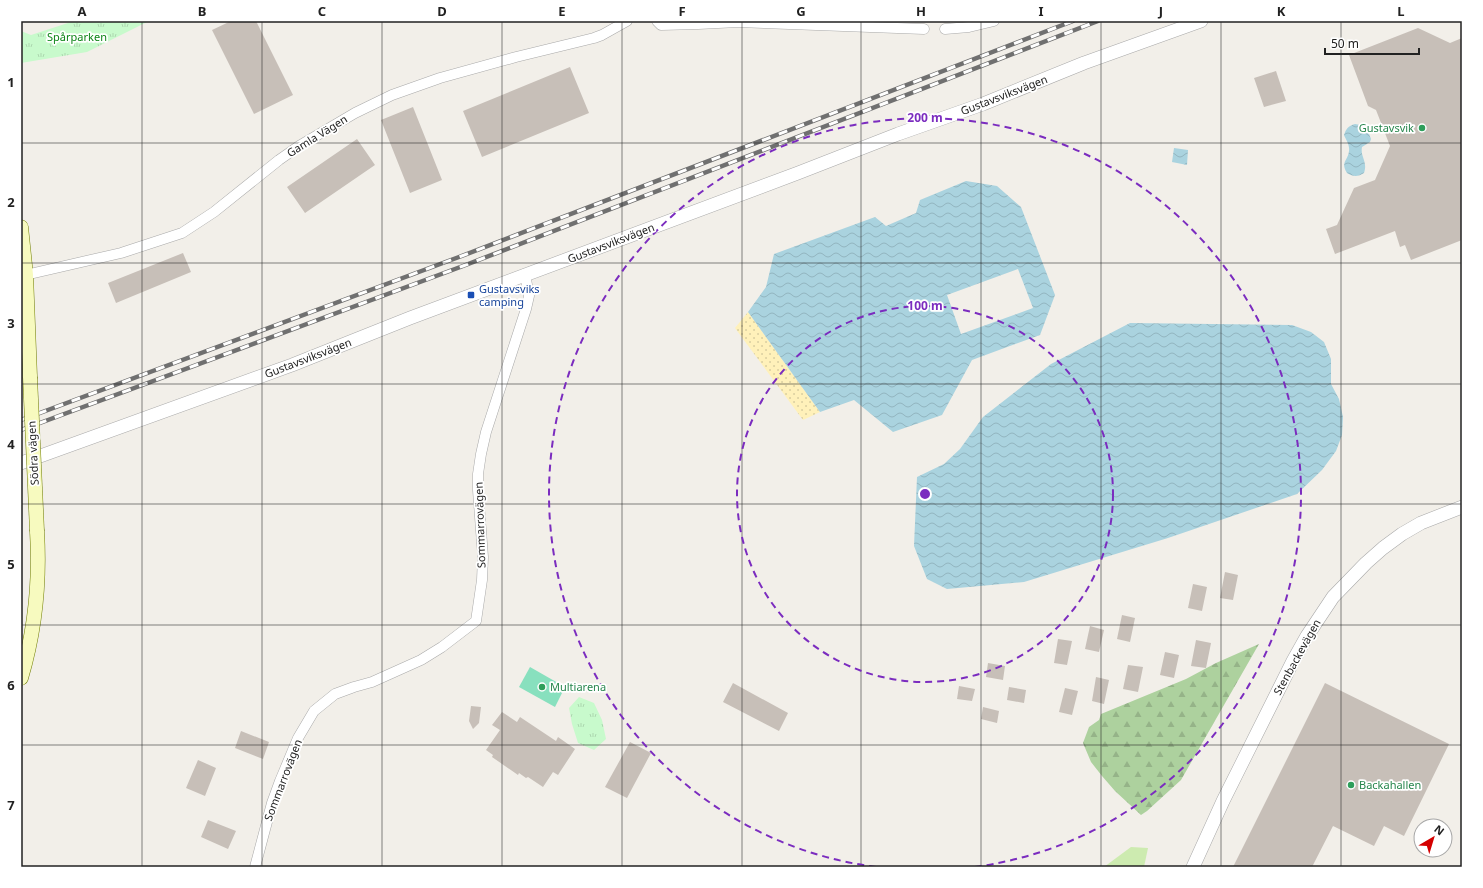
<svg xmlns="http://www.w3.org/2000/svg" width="1483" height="888" font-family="'Noto Sans',sans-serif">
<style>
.grass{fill:#cdebb0}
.forest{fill:url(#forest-firs)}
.sand{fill:url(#sand-dots)}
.park{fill:url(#park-tufts)}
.pitch{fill:#88e0be}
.water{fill:url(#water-waves);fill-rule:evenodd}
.building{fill:#c7bfb8}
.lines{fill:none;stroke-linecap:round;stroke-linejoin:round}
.minor-casing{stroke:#a9a9a9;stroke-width:11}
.tertiary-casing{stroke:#a9a9a9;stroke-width:14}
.secondary-casing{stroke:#707d05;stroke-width:15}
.minor{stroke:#fff;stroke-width:10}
.tertiary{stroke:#fff;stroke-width:13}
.secondary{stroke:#f7fabf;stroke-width:14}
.rail-casing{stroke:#707070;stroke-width:4.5}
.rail{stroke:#fff;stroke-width:3;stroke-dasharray:9;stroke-linecap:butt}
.secondary-bridge-casing{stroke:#707d05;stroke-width:15;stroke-linecap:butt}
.secondary-bridge{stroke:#f7fabf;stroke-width:14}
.grid{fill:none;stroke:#222;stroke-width:1;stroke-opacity:0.55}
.ring{fill:none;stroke:#7b2cbf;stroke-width:2;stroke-dasharray:7 5}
.leisure-dot{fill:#2e9e5b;stroke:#fff;stroke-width:1.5}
.transit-dot{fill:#1a4fb4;stroke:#fff;stroke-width:1.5}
.labels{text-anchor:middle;stroke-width:3.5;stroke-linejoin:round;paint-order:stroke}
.park-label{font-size:11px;fill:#0c8416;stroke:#fff}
.street-label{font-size:11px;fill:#222;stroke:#fff}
.leisure-label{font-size:11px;fill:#27864d;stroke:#fff;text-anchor:start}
.transit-label{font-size:11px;fill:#164399;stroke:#fff;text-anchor:start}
.centre{fill:#7b2cbf;stroke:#fff;stroke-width:2}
.ring-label{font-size:12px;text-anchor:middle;font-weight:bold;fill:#7b2cbf;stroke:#fff;stroke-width:3.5;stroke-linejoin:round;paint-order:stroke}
.neatline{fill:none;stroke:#222;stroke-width:1.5}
.grid-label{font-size:13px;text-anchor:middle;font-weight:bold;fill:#222}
</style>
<defs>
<pattern id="forest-firs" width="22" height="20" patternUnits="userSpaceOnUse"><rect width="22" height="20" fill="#add19e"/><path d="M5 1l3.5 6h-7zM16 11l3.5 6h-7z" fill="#95b388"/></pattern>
<pattern id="sand-dots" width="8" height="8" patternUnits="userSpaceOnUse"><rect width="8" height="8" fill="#fff1ba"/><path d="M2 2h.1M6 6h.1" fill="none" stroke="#dacea0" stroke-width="1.8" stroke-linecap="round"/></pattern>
<pattern id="park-tufts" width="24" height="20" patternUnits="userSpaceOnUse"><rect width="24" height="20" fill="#c8facc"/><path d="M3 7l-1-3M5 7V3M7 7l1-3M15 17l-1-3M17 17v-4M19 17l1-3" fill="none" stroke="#acd6af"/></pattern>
<pattern id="water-waves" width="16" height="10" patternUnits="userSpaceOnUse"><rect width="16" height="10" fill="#aad3df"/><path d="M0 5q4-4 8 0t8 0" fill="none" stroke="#92b5bf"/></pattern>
</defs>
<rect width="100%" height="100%" fill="#f2efe9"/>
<!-- grass -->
<path class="grass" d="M1131 847 1148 848 1144 867H1104Z"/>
<!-- forest -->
<path class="forest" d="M1259 644 1181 780 1147 811 1141 815 1115 791 1102 776 1091 762 1083 743 1089 727 1099 720 1101 714 1186 679 1216 663Z"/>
<!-- sand -->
<path class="sand" d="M748 312 820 412 803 420 735 328Z"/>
<!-- park -->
<path class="park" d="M74 21H149L87 52 21 63V31L31 35Z
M579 697 594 703 602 720 606 739 594 750 578 743 572 724 569 708Z"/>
<!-- pitch -->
<path class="pitch" d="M530 667 565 687 555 707 519 687Z"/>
<!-- water -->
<path class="water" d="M1355 124 1366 126 1371 139 1370 142 1362 147C1360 157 1368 161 1364 173 1358 177 1353 177 1347 173 1340 162 1348 161 1349 151 1350 145 1346 140 1344 135 1346 129 1348 126 1355 124Z
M1174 148 1188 150 1187 165 1172 162Z
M966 181 997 186 1021 207 1055 295 1040 335 972 360 942 415 893 432 854 400 820 412 748 312 766 287 774 254 875 217 886 226 916 213 920 200ZM1018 269 1033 308 961 334 947 295Z
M1130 323 1292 325 1311 332 1324 342 1331 359V384L1339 399 1343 417 1342 435 1336 451 1322 470 1297 494 1168 538 1024 582 947 589 927 579 914 546 917 477 944 464 960 449 983 417 1051 364Z"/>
<!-- building -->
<path class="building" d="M231 21H256L293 95 254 114 212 30Z
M1418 28 1450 43 1462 38V240L1411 260 1405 245 1400 247 1395 231 1335 254 1326 229 1337 225 1354 188 1375 180 1390 146 1376 110 1368 106 1349 55Z
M570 67 589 113 482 157 463 111Z
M1276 71 1286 101 1264 107 1254 78Z
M413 107 442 180 410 193 381 120Z
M357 139 375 165 305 213 287 187Z
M183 253 191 272 116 303 108 283Z
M1225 572 1238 575 1233 600 1220 598Z
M1193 584 1207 587 1202 611 1188 608Z
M1122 615 1135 618 1130 642 1117 639Z
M1090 626 1104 630 1099 652 1085 649Z
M1058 639 1072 641 1067 665 1054 663Z
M1196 640 1211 643 1206 668 1191 666Z
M1165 652 1179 655 1174 678 1160 675Z
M988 663 1005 666 1003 680 986 677Z
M1128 665 1143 667 1138 692 1123 689Z
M1096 677 1109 680 1104 704 1092 701Z
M733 683 788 713 779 731 723 702Z
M1325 683 1449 744 1404 836 1384 826 1374 846 1333 826 1312 867H1233Z
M959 686 975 689 972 701 957 699Z
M1009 687 1026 690 1024 703 1007 700Z
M1065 688 1078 691 1072 715 1059 712Z
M471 706 481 707 479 723 473 729 469 721Z
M983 707 999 711 997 723 981 719Z
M502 712 517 722 520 717 556 741 558 737 575 749 558 775 553 772 543 787 528 777 526 778 519 773 518 775 492 757 493 755 486 750 500 730 492 725Z
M241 731 269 742 263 759 235 748Z
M630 742 651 753 627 798 605 787Z
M198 760 216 768 205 796 186 788Z
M208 820 236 831 228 849 201 837Z"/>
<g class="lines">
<defs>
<path id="minor" d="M657 21 661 25 698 24 738 22 924 29
M945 29 969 27 994 21
M21 276 121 253 182 233 214 212 279 160 299 146 355 113 392 95 440 78 516 57 594 38 602 35 627 21
M255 867 272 803 280 781 298 738 314 711 335 694 354 687 372 682 421 660 442 647 476 621 482 580 483 557 478 490V474L481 454 486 432 526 309 529 296 525 274"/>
<path id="tertiary" d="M21 463 292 365 410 318 798 173 898 134 983 104 1084 63 1201 21
M1193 867 1223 801 1293 661 1307 636 1333 597 1366 563 1383 548 1402 534 1421 523 1462 507"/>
<path id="secondary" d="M21 227 26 275 30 377
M21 678C35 631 40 580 37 531"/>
</defs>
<!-- minor casing -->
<use href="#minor" class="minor-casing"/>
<!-- tertiary casing -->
<use href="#tertiary" class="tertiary-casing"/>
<!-- secondary casing -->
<use href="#secondary" class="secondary-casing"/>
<!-- minor -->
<use href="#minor" class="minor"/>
<!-- tertiary -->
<use href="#tertiary" class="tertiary"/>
<!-- secondary -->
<use href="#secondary" class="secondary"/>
<defs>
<path id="rail" d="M21 420 459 257 1073 21
M21 430 463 266 1098 21"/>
</defs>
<!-- rail casing -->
<use href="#rail" class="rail-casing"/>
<!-- rail -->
<use href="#rail" class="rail"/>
<defs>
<path id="secondary-bridge" d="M30 377 37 531"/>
</defs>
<!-- secondary-bridge casing -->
<use href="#secondary-bridge" class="secondary-bridge-casing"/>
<!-- secondary-bridge -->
<use href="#secondary-bridge" class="secondary-bridge"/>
</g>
<!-- grid -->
<path class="grid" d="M142 21V867M262 21V867M382 21V867M502 21V867M622 21V867M742 21V867M861 21V867M981 21V867M1101 21V867M1221 21V867M1341 21V867M21 143H1462M21 263H1462M21 384H1462M21 504H1462M21 625H1462M21 745H1462"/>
<!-- distance rings -->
<g class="ring">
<circle cx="925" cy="494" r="188"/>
<path d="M876 867A376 376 0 1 1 974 867"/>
</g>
<!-- markers -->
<g class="leisure-dot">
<circle cx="1422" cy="128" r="4"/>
<circle cx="542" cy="687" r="4"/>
<circle cx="1351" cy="785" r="4"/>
</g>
<rect class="transit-dot" x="467" y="291" width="8" height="8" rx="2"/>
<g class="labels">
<!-- park labels -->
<g class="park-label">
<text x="77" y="41">Spårparken</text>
</g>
<!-- street labels -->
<g class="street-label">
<text transform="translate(1004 95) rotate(-21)" y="4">Gustavsviksvägen</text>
<text transform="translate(317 136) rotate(-32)" y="4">Gamla Vägen</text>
<text transform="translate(611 243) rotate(-21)" y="4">Gustavsviksvägen</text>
<text transform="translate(308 358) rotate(-21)" y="4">Gustavsviksvägen</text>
<text transform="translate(33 453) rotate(-93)" y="4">Södra vägen</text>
<text transform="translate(480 525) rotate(-92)" y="4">Sommarrovägen</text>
<text transform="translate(1297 657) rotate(-61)" y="4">Stenbackevägen</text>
<text transform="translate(283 780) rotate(-69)" y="4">Sommarrovägen</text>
</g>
<!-- leisure labels -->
<g class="leisure-label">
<text x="1414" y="132" text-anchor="end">Gustavsvik</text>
<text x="550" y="691">Multiarena</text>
<text x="1359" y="789">Backahallen</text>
</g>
<!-- transit labels -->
<g class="transit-label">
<text x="479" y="293">Gustavsviks<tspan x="479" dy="13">camping</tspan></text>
</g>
</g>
<circle cx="925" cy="494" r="6" class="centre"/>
<g class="ring-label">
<text x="925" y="122">200 m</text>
<text x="925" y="310">100 m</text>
</g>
<!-- border -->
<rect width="1483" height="888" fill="none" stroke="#ffffff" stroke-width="44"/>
<!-- north arrow -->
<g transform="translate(1433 838) rotate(38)"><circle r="19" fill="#ffffff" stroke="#a7a7a7"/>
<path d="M0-3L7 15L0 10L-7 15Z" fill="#d40000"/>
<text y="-6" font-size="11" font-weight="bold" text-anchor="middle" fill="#222222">N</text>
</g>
<!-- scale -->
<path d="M1325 48v6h94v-6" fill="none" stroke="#222222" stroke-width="2"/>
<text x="1331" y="48" font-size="12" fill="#222222" stroke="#ffffff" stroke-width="3" paint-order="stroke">50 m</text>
<rect x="22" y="22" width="1439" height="844" class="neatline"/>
<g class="grid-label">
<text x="82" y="16">A</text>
<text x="202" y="16">B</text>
<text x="322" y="16">C</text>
<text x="442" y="16">D</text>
<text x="562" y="16">E</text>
<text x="682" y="16">F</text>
<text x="801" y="16">G</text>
<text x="921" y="16">H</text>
<text x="1041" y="16">I</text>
<text x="1161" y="16">J</text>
<text x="1281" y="16">K</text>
<text x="1401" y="16">L</text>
<text x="11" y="87">1</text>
<text x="11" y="207">2</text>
<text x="11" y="328">3</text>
<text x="11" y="449">4</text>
<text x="11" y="569">5</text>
<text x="11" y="690">6</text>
<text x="11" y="810">7</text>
</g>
</svg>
